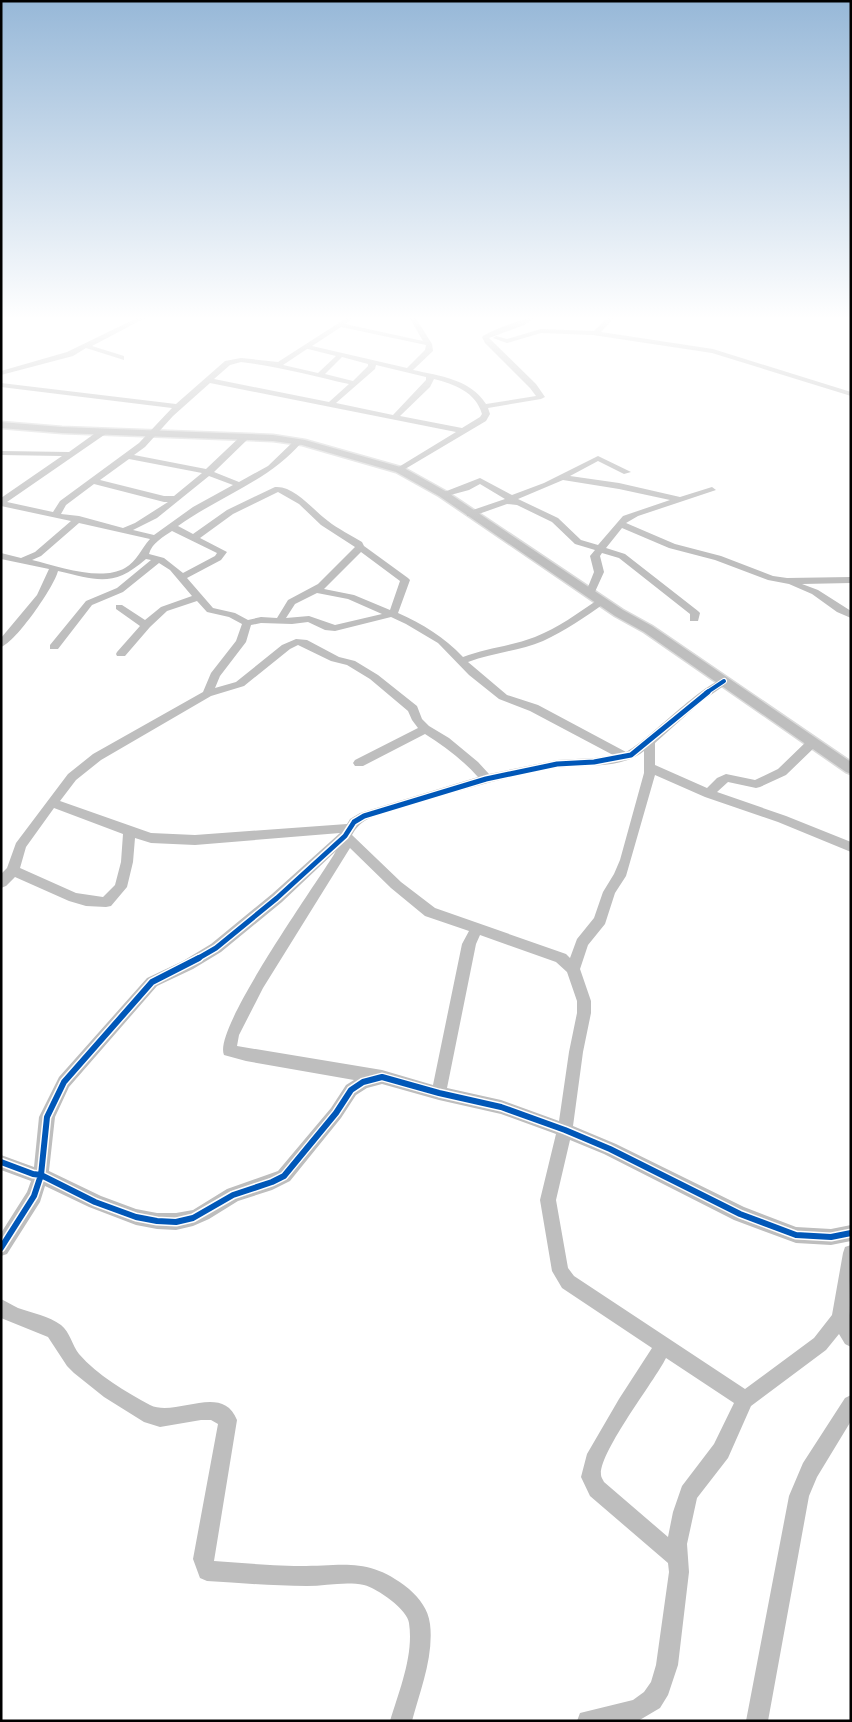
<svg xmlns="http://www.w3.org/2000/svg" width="852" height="1722" font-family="Commissioner,sans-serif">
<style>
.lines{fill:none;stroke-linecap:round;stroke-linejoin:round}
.major-casing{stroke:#dbdbdb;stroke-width:3}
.minor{fill:#bebebe;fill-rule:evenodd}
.major{fill:#bebebe;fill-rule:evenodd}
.cycleway-far2-casing{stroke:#fff;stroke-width:6}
.cycleway-far1-casing{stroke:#fff;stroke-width:8}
.cycleway-casing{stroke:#fff;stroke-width:9}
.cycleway-far2{stroke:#0057b8;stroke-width:4}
.cycleway-far1{stroke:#0057b8;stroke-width:5}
.cycleway{stroke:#0057b8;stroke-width:6}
</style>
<rect width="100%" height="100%" fill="#fff"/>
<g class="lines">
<defs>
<path id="major" d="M1 422 62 427 273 435 305 440 404 468 447 492 623 610 652 626 851 762V774L846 772 644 632 615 616 439 496 396 472 302 445 273 441 62 433 1 428Z"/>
</defs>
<!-- major casing -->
<use href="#major" class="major-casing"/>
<!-- minor -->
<path class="minor" d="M139 317H147L92 346 124 356V360L86 348 73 356 1 375V371L67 352Z
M348 317H355L345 324 423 341 409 317H415L432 344 433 351 413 370C440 376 470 379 486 404L536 396 530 388 485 343 482 337C489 331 527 317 536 317L524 325 489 338 536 384 545 397 541 399 488 408 490 414 486 421 400 472 396 470 397 468 456 432 210 383 173 416 145 447 134 455 206 469 243 434H249V438L214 472 239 482 268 466 295 440 302 442C269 481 218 497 178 526L193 534 227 510 275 487C294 485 314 511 328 521 338 529 351 535 362 542L364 546 408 578 410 580 398 613C423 624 444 637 463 657 486 648 512 646 535 637 558 628 578 613 599 599H605V603C585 617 565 631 543 641 519 651 492 653 468 662L507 695 538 705 626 752C647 742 711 674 728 679L729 681 728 683 702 701 655 743V765L707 788 717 778 726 774 755 780 778 769 808 740H816L818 743 816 746 786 775 760 787 756 788 728 782 717 792 786 816 851 842V852L778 822 705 797 655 775 626 876 615 893 605 924 588 945 580 969 591 1001V1013L583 1052 573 1126 616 1144 744 1207 796 1227 831 1229 851 1225V1241L831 1245 796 1243 734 1220 604 1154 570 1140 556 1200 568 1268 574 1276 745 1389 814 1338 832 1315 843 1253 845 1247 851 1245C851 1256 848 1316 851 1321V1347L845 1344 839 1334 826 1350 751 1406 728 1458 697 1498 687 1544 689 1572 678 1665 668 1695 660 1708 638 1721H577L580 1713 633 1700 644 1692 651 1682 656 1665 669 1572 668 1563 590 1496 581 1477 587 1454 619 1399 652 1348 562 1288 552 1271 540 1200 556 1134 501 1114 439 1100 382 1084 367 1088 356 1095 341 1118 290 1181 272 1190 238 1201 209 1219 193 1226 176 1230 157 1229 136 1225 89 1207 45 1186 40 1202 7 1254 1 1256V1233L27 1192 31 1181 1 1170V1155L34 1167 39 1117 59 1077 147 978 183 961 211 944 272 894 340 833 195 845 151 843 135 838 133 862 127 887 111 906 106 907 86 906 69 901 15 877 6 886 1 888V874L7 868 16 843 68 774 93 754 203 692 211 673 236 641 242 624 229 617 207 612 197 601 167 611 150 627 125 656H117L116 654 117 652 140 626 116 609V605H122L145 620 161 607 192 596 170 570 159 563 123 592 92 605 58 649H50V645L86 601 117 588 151 560 146 559C113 588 97 580 58 571 54 587 16 642 1 647V638L37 595 49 569 1 559V553L21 558 35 552 71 521 1 506V498L62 456 1 455V451L69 452 101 429H107V433L7 502 53 512 60 501 139 443 172 408 1 387V383L176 404 225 361 241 358 278 362ZM341 327 426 345 425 350 407 368 312 346ZM307 349H308L336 356 318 373 283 365ZM342 357 368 364V366L353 381 325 374ZM241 362C278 366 313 376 349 384L329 402 214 379 230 365ZM376 365 426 377V380L393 415 336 403 375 369ZM434 379C454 384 476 392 482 414L480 417 462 428 400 416 430 387ZM129 459 202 473 174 496H164L100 480ZM209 476 233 485 193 507 154 535 133 530 157 518ZM94 484 164 502H168L135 523 123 528 79 516 61 514 66 505ZM278 492 299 504 321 525 355 547 318 584 288 600 277 618 261 617 248 620 235 613 213 608 187 578 221 560 227 552 200 538 233 514ZM79 523 150 539C141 549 137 561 125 568 100 582 58 566 32 560L41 556ZM172 531 217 553 215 556 183 573 164 558 149 554C152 543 163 537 172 531ZM361 552 400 581 390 610 354 595 324 589ZM317 593 348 599 382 614 335 625 309 616 286 618 295 604ZM391 617 406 624 438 643 469 675 499 699 530 711 613 755 594 758 557 760 489 774 478 762 449 738 429 726 422 719 417 706 378 675 355 661 339 657 307 640 296 639 282 645 236 682 215 688 220 676 246 642 251 625 261 623 292 624 308 622 325 630 335 631ZM298 645 331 661 347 665 370 679 408 711 412 720 418 728 355 760 353 763 355 766H363L425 734C444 746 463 760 478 777L360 813 350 819 347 824 195 835 151 833 60 801 76 780 101 760 211 696 244 686 290 649ZM644 751V773L620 860 614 874 603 892 594 918 577 939 570 958 566 954 435 908 401 882 352 835C356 828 360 823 368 819 388 810 412 804 433 798 473 787 514 775 556 768 585 764 620 770 644 751ZM54 808 123 834 121 862 115 885 103 897 76 893 20 868 26 847ZM350 848 391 888 425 916 469 931 462 944 433 1085 382 1070 237 1046 239 1035 263 988ZM336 851C318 882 212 1029 224 1055L246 1061 354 1080 346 1085 331 1108 278 1171 227 1189 193 1210 176 1213H157L136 1209 101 1196 49 1171 55 1117 69 1087 157 986 193 969 221 952 282 902ZM480 935 556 962 567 972 577 1001V1013L569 1052 559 1121 501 1100 447 1088 476 944ZM666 1358 734 1403 714 1444 682 1486 673 1512 668 1537 604 1482C603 1480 601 1477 601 1475 599 1452 654 1382 666 1358Z
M608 317H615L601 332 713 349 851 392V396L712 353 593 335 541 333 507 343 493 338 496 336 507 339 541 329 594 331Z
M598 456 631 472 624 474 598 461 570 476 619 483 680 497 712 487 716 490 638 516 626 523 675 544 721 556 773 576 787 578 851 577V583L802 584 818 590 851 611V618L837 612 812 594 789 584 768 580 715 560 669 548 622 528 606 548 625 554 698 611 700 613 698 621H690V614L619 558 602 553 600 556 604 572 594 594H588L586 592 594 572 590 556 595 550 575 544 552 522 517 505 507 504 473 516H467V512L505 499 480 484 469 490 443 497 439 494 480 478 512 495 544 483ZM563 480 619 489 670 500 623 516 598 545 581 540 558 518 518 499Z
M1 1299C7 1302 12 1305 18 1308 32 1313 49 1316 61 1325 70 1332 72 1345 79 1354 97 1375 126 1392 150 1405 176 1418 222 1382 237 1420L214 1561C240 1563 267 1565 294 1566 342 1567 367 1555 409 1589 420 1599 428 1609 430 1624 434 1656 420 1691 412 1721H390C399 1691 414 1655 409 1623 408 1610 377 1588 364 1585 345 1581 325 1586 307 1586 273 1586 240 1583 207 1581L200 1578 193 1559 218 1424 211 1420H201L160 1427 144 1422 104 1397 74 1373 67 1366 48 1337 1 1318Z
M851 1395V1421L817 1477 809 1496 768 1721H746L789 1496 803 1463 845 1398Z"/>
<!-- major -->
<use href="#major" class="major"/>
<defs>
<path id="cycleway-far2" d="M706 693 724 681"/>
<path id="cycleway-far1" d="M197 959 216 948 277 898 345 836 354 822 364 816 486 779 557 764 594 762 631 755 708 692"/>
<path id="cycleway" d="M1 1162 33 1174 41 1175 95 1202 136 1217 157 1221 176 1222 193 1218 233 1195 272 1182 284 1176 336 1113 351 1090 363 1082 382 1077 439 1093 501 1107 565 1130 610 1149 740 1214 796 1235 831 1237 851 1233
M1 1248 34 1196 41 1175 47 1117 64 1082 152 982 199 958"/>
</defs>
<!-- cycleway-far2 casing -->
<use href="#cycleway-far2" class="cycleway-far2-casing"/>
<!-- cycleway-far1 casing -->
<use href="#cycleway-far1" class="cycleway-far1-casing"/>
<!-- cycleway casing -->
<use href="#cycleway" class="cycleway-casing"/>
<!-- cycleway-far2 -->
<use href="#cycleway-far2" class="cycleway-far2"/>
<!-- cycleway-far1 -->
<use href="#cycleway-far1" class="cycleway-far1"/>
<!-- cycleway -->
<use href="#cycleway" class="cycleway"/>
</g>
<!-- sky -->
<linearGradient id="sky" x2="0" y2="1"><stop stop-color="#97b8d8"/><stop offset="0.57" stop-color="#fff"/><stop offset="1" stop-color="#fff" stop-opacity="0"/></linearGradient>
<rect width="852" height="558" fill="url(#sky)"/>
<!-- border -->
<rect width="852" height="1722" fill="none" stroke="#000000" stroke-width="5"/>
</svg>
